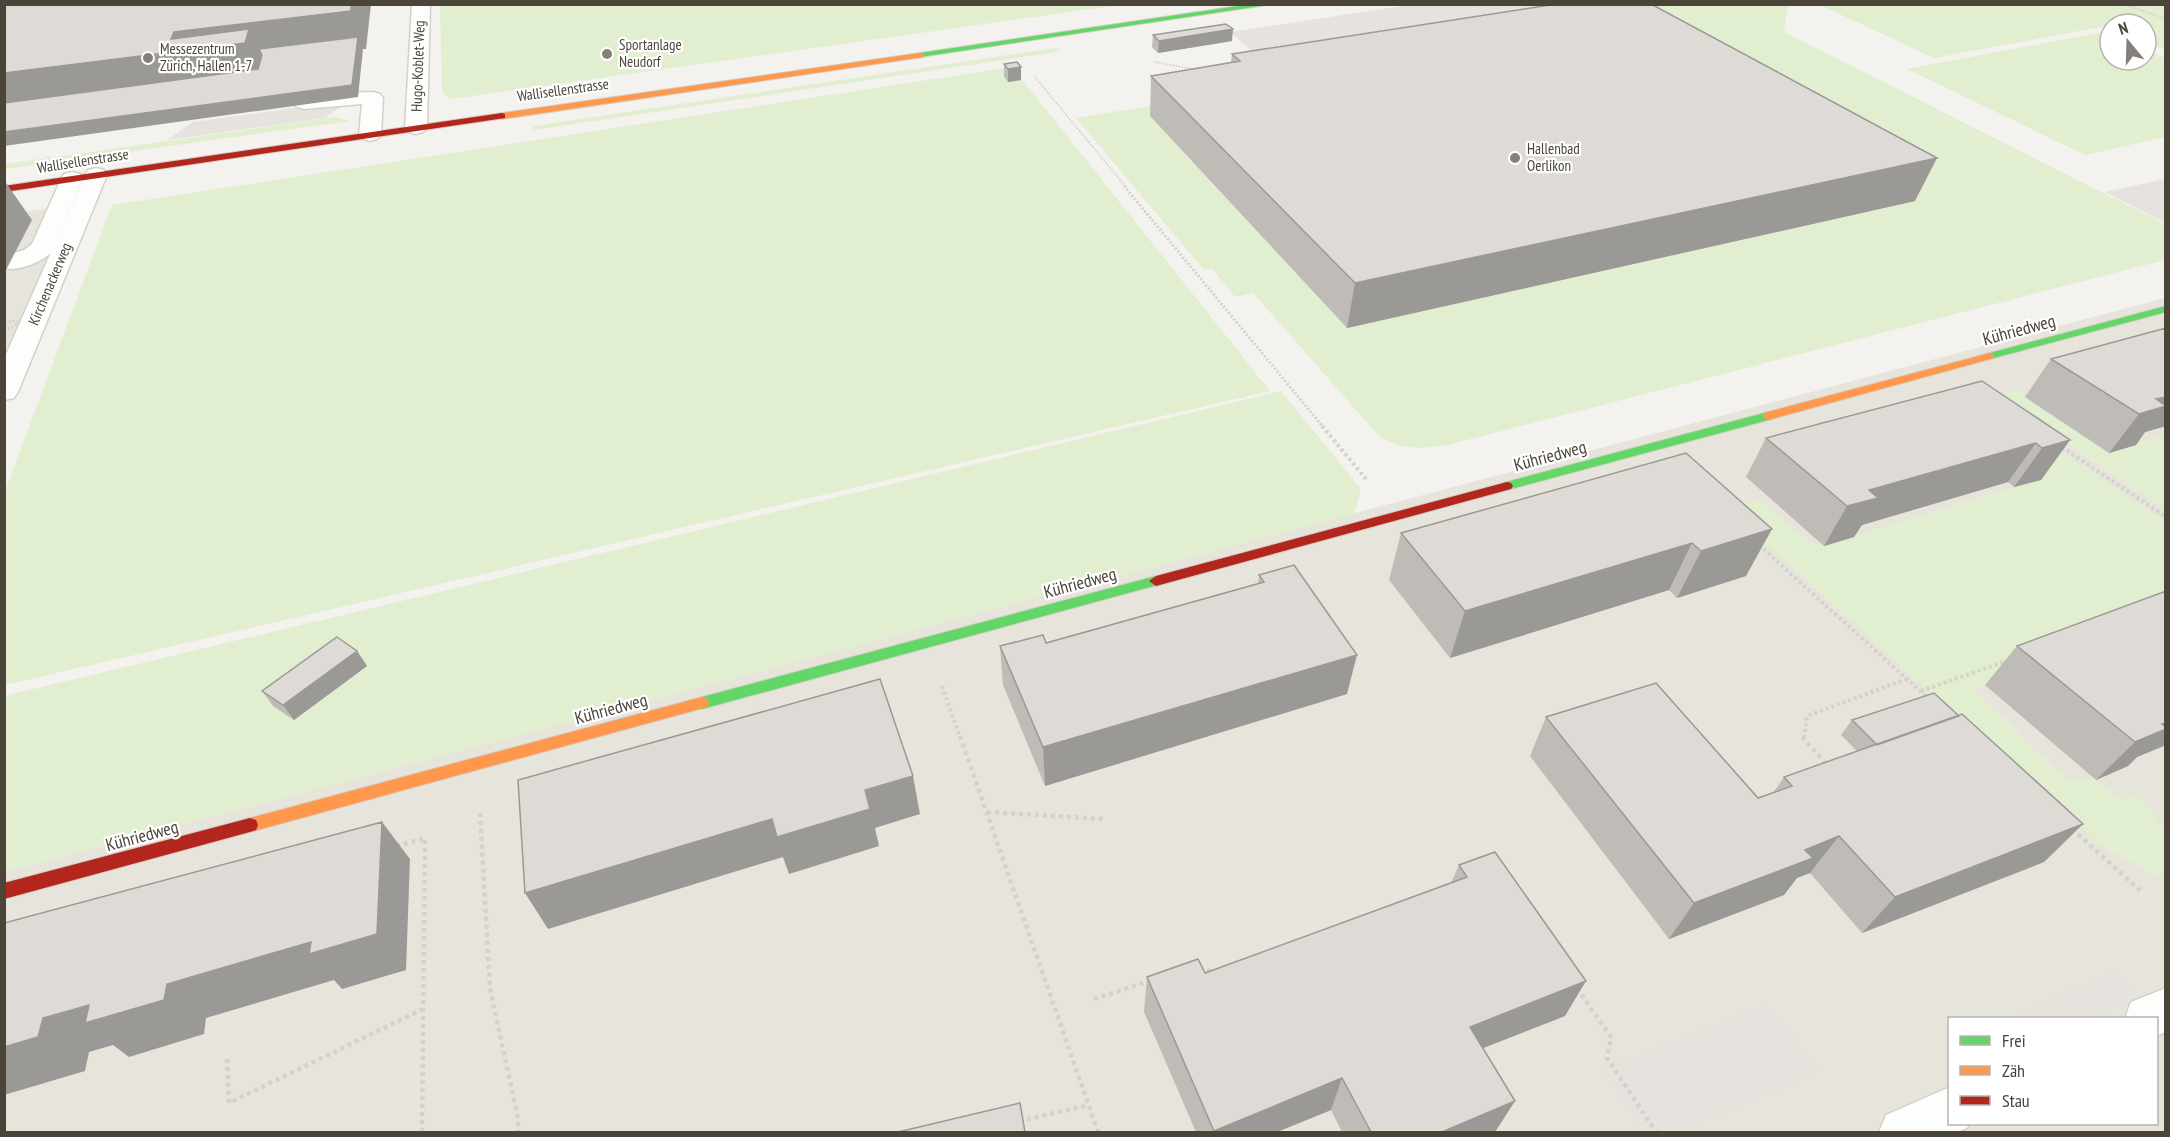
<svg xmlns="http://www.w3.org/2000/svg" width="2170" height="1137" font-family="'PT Sans Narrow',sans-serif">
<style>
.residential{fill:#e7e4dc;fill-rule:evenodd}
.green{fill:#e1eecf}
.parking{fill:#e6e3df}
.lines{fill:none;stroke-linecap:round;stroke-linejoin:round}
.lane-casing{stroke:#d2d0cb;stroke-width:3}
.street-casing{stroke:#d2d0cb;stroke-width:3}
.fast-casing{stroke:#d3cfc5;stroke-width:2}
.slow-casing{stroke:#d3cfc5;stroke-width:2}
.jam-casing{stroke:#d3cfc5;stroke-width:2}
.path-far3{stroke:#d3d2cc;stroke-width:2;stroke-dasharray:1.5 1.5;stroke-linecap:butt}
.path-far2{stroke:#d3d2cc;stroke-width:3;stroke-dasharray:2 2;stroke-linecap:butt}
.path-far1{stroke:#d3d2cc;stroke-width:4;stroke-dasharray:3 3;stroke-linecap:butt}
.path{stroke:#d3d2cc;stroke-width:4.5;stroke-dasharray:4 4;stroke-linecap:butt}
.lane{fill:#fdfdfc;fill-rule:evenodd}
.street{fill:#fdfdfc;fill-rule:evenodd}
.fast{fill:#63d668;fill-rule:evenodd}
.slow{fill:#ff974d;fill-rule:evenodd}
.jam{fill:#b3261e;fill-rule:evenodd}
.path-bridge{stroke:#d3d2cc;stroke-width:3;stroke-dasharray:2 2;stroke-linecap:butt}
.wall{fill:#bfbcb8}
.shaded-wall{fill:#9b9996}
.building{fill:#dedbd6;stroke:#9b9996;stroke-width:1.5}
.poi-dot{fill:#868178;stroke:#fff;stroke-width:2}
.labels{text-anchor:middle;stroke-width:4.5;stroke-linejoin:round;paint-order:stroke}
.far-poi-label{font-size:15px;fill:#4b4439;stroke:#fff;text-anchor:start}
.far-street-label{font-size:15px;fill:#4b4439;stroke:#fff}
.street-label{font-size:18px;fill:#4b4439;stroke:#fff}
</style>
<rect width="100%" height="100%" fill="#f4f2ee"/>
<!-- residential -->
<path class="residential" d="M74 204 5 363V215Z
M2165 298V1132H5L4 869 11 870ZM1950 1018H2156V1124H1950Z"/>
<!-- green -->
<path class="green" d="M440 5V4L1120 5 451 99 442 93Z
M1651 5H1788L1784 32 2165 224V260L1447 445C1422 449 1398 451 1377 434L1253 293 1235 297 1212 268 1204 270 1076 118 1228 93 1150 116 1347 328 1458 35Z
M1820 5H2165V50L2146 42V24H2110V28L2106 26 1934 58Z
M2103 32 2110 35V60H2146V50L2165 58V137L2085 155 1907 69Z
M1062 47 1057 52 534 130 533 126Z
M1012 67 1270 391 5 685 4 494 112 205Z
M335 117 350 121 5 169V164Z
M2018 389 2025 397 2109 453 2165 435V510L1995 395Z
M1281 391 1361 489 1354 514 11 870 4 869V696Z
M1976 393 2165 521V617L1973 689 2018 730 2019 735 2071 781 2096 780 2122 800 2136 794 2165 829V873L2159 876 2102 847 1730 512 1728 500 1761 501 1811 543 1824 545 2014 487Z"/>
<!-- parking -->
<path class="parking" d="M1409 5H1651L1269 66 1230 32Z
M331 103 343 105 325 118 167 140 193 122Z
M2165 179V223L2105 192Z
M2112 972 2138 996 2089 1018H2009Z
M1767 1004 1821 1071 1677 1132H1645L1603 1070Z"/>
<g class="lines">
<defs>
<path id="lane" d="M373 92 380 94 383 98 381 135 377 139 370 141 363 139 359 135 362 104 304 109 297 107 294 103 297 99C322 92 347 93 373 92Z
M72 172 80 174 83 179 51 253C40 262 19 272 4 268V256L24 250 32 244 61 179 64 174Z"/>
<path id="street" d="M412 4H430L427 128 423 132 416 134 409 132 405 128Z
M96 168 104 170 107 175 18 392 14 398 4 400V359L85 175 88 170Z
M2166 988V1032L2156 1036V1018H2125L2131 1002Z
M1950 1087V1124H1969L1967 1128 1957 1132H1879L1886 1115Z"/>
<path id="fast" d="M1252 4H1273L920 57 916 55 920 53Z
M2166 306V312L1990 359 1984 356 1986 354Z
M1768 412 1772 413 1774 416 1772 419 1507 490 1501 486 1503 483Z
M1156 576 1161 578 1163 581 1161 584 702 709 697 707 695 703 697 699 702 697Z"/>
<path id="slow" d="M920 53H923V57L502 119 498 116 502 113Z
M1990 353 1994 354V358L1768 420 1762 416 1764 413Z
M702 697 707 699 709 703 707 707 250 832 244 830 242 825 244 820 250 818Z"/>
<path id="jam" d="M502 113 505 114V118L4 192V186Z
M1507 482 1511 483 1513 486 1511 489 1156 586 1149 581 1156 576Z
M250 818 256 820 258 825 256 830 250 832 4 899V883Z"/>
</defs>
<!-- lane casing -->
<use href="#lane" class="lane-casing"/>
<!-- street casing -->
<use href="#street" class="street-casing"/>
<!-- fast casing -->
<use href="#fast" class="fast-casing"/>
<!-- slow casing -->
<use href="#slow" class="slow-casing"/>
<!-- jam casing -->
<use href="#jam" class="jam-casing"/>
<!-- path-far3 -->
<path class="path-far3" d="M2123 4 2166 19
M1155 62 1198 70
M1035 77 1126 187"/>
<!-- path-far2 -->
<path class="path-far2" d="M1124 186 1324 428"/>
<!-- path-far1 -->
<path class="path-far1" d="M1322 426 1366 479
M2062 447 2166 517
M1759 545 1929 699
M942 686 960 738
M1921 691 2006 661
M1804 738 1807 716 1907 679"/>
<!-- path -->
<path class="path" d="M960 736 1098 1132
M1804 736V739L1827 765
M987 812 1105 819
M480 813 490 989 518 1118V1132
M2072 829 2143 893
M396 846 425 838 422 1132
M1199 968 1214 972
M1577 988 1611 1037 1607 1058 1656 1132
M1094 999 1149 981
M227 1059 229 1103 423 1009
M1019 1121 1089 1105"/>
<!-- lane -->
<use href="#lane" class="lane"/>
<!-- street -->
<use href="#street" class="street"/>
<!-- fast -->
<use href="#fast" class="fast"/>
<!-- slow -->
<use href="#slow" class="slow"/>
<!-- jam -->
<use href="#jam" class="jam"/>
<!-- path-bridge -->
<path class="path-bridge" d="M4 330 15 326 18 322 5 321"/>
</g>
<!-- wall -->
<path class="wall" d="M1153 35 1232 41 1158 53 1152 47Z
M1232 54 1915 201 1347 328 1150 116 1151 76 1231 63Z
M1004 64 1021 67V80L1008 82 1004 76Z
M2166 328V426L2145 432 2136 445 2109 453 2025 397 2051 359Z
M1766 438 2070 440 2041 480 2014 487 2008 482 1862 525 1854 537 1824 546 1746 477Z
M1686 453 1746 576 1677 598 1669 590 1450 658 1389 580 1401 533Z
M1259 575 1347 694 1045 786 1003 685 1000 646 1046 643 1258 584Z
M2166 591V745L2137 757 2128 766 2096 780 1985 685 2017 646Z
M357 651 367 666 294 720 273 706 262 691Z
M1959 716 2083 824 2044 862 1862 933 1810 873 1797 878 1784 895 1669 939 1530 756 1546 717 1758 798 1773 793 1784 777 1857 751 1841 735 1852 720Z
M1459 865 1565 1016 1483 1048 1515 1101 1495 1132H1342L1331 1110 1277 1132H1196L1144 1012 1147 977 1205 973 1451 883Z"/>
<!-- shaded-wall -->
<path class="shaded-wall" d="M351 4H371L366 49H363L358 97 4 146V132L268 68 4 116V73L171 39 174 32Z
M1233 29 1232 41 1158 53 1159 41Z
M1021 67V80L1008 82V69Z
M1937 158 1915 201 1347 328 1355 283Z
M4 180 32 220 6 270H4Z
M2166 397V426L2145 432 2136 445 2109 453 2139 414 2156 399Z
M2070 440 2041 480 2014 487 2042 448Z
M2036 443 2008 482 1862 525 1854 537 1824 546 1847 506 1869 490Z
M1772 529 1746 576 1677 598 1701 551Z
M1692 543 1669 590 1450 658 1465 611Z
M357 651 367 666 294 720 283 705Z
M1357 655 1347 694 1045 786 1043 747Z
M2166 723V745L2137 757 2128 766 2096 780 2135 742Z
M913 776 920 814 875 828 879 846 789 874 783 857 548 929 525 893Z
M382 822 410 859 406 970 342 989 334 980 206 1018 204 1034 129 1057 113 1045 89 1052 85 1071 4 1095V1047L43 1018 167 984Z
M2083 824 2044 862 1862 933 1895 897Z
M1839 836 1810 873 1797 878 1784 895 1669 939 1694 903 1805 850Z
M1586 981 1565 1016 1453 1060 1470 1027Z
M1342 1078 1331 1110 1277 1132H1214V1131Z
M1515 1101 1495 1132H1442Z"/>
<!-- building -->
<path class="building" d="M4 4H351V11L174 32 171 39 249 29 245 43 4 73Z
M1557 4H1651L1937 158 1355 283 1151 76 1240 61 1232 54Z
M1226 24 1233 29 1159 41 1153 35Z
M358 37 352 85 4 132V103L258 69 262 55 259 49Z
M1017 62 1021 67 1008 69 1004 64Z
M2166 328V397L2156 399 2166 406 2139 414 2051 359Z
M1982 381 2070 440 2042 448 2036 443 1869 490 1878 498 1847 506 1766 438Z
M1686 453 1772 529 1701 551 1692 543 1465 611 1401 533Z
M1294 565 1357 655 1043 747 1000 646 1043 635 1046 643 1264 582 1259 575Z
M2166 591V723L2162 724 2166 727V729L2135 742 2017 646Z
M337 637 357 651 283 705 262 691Z
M880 679 913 776 865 790 870 809 777 837 772 819 525 893 518 780Z
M1656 683 1758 798 1792 786 1784 777 1962 714 2083 824 1895 897 1839 836 1805 850 1813 858 1694 903 1546 717Z
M1934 693 1959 716 1877 745 1852 720Z
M382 822 377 934 309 954 311 942 167 984 164 1000 85 1023 89 1005 43 1018 38 1037 4 1047V923Z
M1495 852 1586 981 1470 1027 1515 1101 1442 1132H1371L1342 1078 1214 1131 1147 977 1198 959 1205 973 1467 877 1459 865Z
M1020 1103 1025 1132H898Z"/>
<!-- markers -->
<g class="poi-dot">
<circle cx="607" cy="54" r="6"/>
<circle cx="148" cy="58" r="6"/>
<circle cx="1515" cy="158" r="6"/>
</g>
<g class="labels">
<!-- far-poi labels -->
<g class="far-poi-label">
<text x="619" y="50">Sportanlage<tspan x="619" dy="17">Neudorf</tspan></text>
<text x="160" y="54">Messezentrum<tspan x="160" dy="17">Zürich, Hallen 1-7</tspan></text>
<text x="1527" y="154">Hallenbad<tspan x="1527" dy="17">Oerlikon</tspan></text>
</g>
<!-- far-street labels -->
<g class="far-street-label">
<text transform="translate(418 66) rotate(-88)" y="5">Hugo-Koblet-Weg</text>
<text transform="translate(563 90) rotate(-8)" y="5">Wallisellenstrasse</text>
<text transform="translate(83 161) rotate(-9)" y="5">Wallisellenstrasse</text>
<text transform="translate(50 284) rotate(-67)" y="5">Kirchenackerweg</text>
</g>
<!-- street labels -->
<g class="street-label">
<text transform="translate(2019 330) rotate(-15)" y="6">Kühriedweg</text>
<text transform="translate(1550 456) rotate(-15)" y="6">Kühriedweg</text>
<text transform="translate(1080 583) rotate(-15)" y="6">Kühriedweg</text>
<text transform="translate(611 709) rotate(-15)" y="6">Kühriedweg</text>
<text transform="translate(142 836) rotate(-15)" y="6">Kühriedweg</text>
</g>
</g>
<!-- border -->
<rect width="2170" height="1137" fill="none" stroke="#4b4439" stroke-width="12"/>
<!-- legend -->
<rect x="1948" y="1017" width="210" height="108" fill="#ffffff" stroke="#b7b4b0" stroke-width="1.5"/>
<rect x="1960" y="1036" width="30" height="9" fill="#63d668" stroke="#b7b4b0" stroke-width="1.5"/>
<text x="2002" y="1047" font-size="18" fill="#4b4439">Frei</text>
<rect x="1960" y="1066" width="30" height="9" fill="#ff974d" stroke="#b7b4b0" stroke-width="1.5"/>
<text x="2002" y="1077" font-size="18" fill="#4b4439">Zäh</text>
<rect x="1960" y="1096" width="30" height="9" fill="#b3261e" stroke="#b7b4b0" stroke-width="1.5"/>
<text x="2002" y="1107" font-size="18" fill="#4b4439">Stau</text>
<!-- north arrow -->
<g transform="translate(2128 42) rotate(341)"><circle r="28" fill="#ffffff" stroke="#b7b4b0" stroke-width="1.5"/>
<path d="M0-4.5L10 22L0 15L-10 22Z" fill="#868178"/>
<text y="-9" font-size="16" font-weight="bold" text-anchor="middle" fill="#4b4439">N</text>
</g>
</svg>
